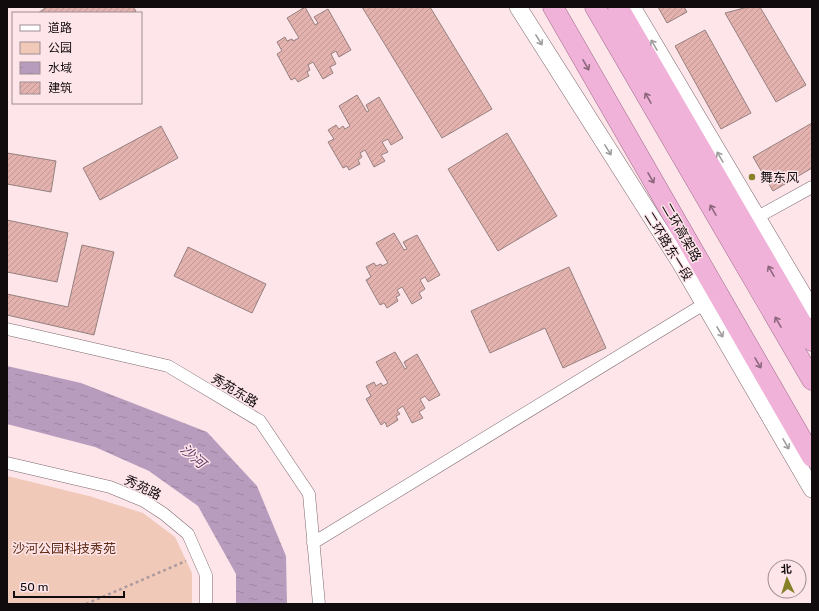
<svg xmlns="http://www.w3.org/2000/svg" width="819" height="611" font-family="Rubik,'Noto Sans SC',sans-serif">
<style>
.green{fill:#f1c9b9}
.water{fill:url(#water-ripples)}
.building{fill:url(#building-hatch);stroke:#96817f}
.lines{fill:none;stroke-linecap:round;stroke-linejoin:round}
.minor-casing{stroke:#7d696e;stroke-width:13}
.secondary-casing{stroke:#7d696e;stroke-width:18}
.trunk-casing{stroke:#a06b8b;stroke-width:21}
.path{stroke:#ac9a9e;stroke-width:2.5;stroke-dasharray:3 3;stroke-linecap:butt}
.minor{stroke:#fff;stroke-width:12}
.secondary{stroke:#fff;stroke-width:17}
.trunk{stroke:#f0b2d8;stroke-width:20}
.oneway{stroke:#a09d9e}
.oneway2{stroke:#8c677d}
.poi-dot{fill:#868028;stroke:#fde5ea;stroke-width:1.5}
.labels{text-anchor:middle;stroke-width:3;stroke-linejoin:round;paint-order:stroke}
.poi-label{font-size:13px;fill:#120b0d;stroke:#fde5ea;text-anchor:start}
.street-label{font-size:13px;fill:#120b0d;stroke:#fde5ea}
.park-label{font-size:13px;fill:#612a11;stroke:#fde5ea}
.water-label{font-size:14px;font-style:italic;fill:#633c6a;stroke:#fde5ea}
</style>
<defs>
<pattern id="water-ripples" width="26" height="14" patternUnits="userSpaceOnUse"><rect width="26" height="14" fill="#b89cbd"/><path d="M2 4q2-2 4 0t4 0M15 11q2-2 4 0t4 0" fill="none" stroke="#9d85a1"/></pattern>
<pattern id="building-hatch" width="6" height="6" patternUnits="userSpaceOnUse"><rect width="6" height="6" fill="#e3b2af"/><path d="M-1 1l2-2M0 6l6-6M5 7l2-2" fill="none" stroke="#c29895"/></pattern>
</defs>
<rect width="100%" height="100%" fill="#fde5ea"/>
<!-- green -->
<path class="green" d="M7 476 89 496 143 513 175 537 192 573V604H7Z"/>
<!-- water -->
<path class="water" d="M7 366 81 383 207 432 257 486 286 556 287 604H236V574L198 506 149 471 95 447 7 424Z"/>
<!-- building -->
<path class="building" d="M47 7H133L136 11 133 13H38Z
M305 7 315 25 318 23 314 17 328 9 351 50 339 57 336 51 331 54 336 64 330 67 333 73 323 79 313 62 308 65 310 70 307 72 309 76 298 82 295 78 291 80 277 54 282 51 277 42 285 37 287 41 292 39 293 41 299 38 287 18Z
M362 7H430L492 109 442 138Z
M658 7H684L687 12 667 23Z
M748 7H760L806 85 776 102 725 13Z
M705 30 751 113 721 129 675 46Z
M357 95 367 112 369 111 366 105 379 97 403 138 391 145 388 139 382 142 388 152 381 155 385 161 374 167 365 150 360 153 362 157 358 160 360 164 349 170 347 166 343 168 328 142 334 139 328 130 336 125 339 129 343 126 345 129 350 126 339 106Z
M812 123V168L773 191 753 157Z
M161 126 178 158 100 200 83 168Z
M507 133 557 216 498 251 448 169Z
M7 153 56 161 51 192 7 184Z
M7 220 68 233 57 282 7 272Z
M394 233 404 250 407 249 403 242 417 235 440 275 428 282 425 277 420 280 425 289 419 293 422 298 412 304 402 287 397 290 400 295 396 297 398 301 387 308 384 303 380 305 366 280 371 277 366 267 374 263 376 266 381 264 382 266 388 263 376 243Z
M82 245 114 252 94 335 7 315V294L68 307Z
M188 247 266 284 252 313 174 276Z
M569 267 606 348 563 368 545 328 490 353 471 311Z
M395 352 405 369 407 368 404 362 417 354 440 395 429 401 425 396 420 399 425 408 419 412 423 418 412 423 403 406 397 410 400 414 396 416 398 420 387 427 385 422 381 425 366 399 371 396 366 386 374 382 376 386 381 383 383 386 388 383 376 362Z"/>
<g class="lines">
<defs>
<path id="minor" d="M756 218 812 187
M7 329 168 366 260 421 309 494 319 604
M7 463 110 487 144 501 164 514 188 534 206 575V604
M313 543 704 304"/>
<path id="secondary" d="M518 7 680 262 812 489
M632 7 812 310"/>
<path id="trunk" d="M553 7 812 457
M595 7 812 380
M618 7 812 341"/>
</defs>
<!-- minor casing -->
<use href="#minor" class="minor-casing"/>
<!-- secondary casing -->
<use href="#secondary" class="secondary-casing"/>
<!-- trunk casing -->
<use href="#trunk" class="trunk-casing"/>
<!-- path -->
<path class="path" d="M86 604 186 561"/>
<!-- minor -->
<use href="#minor" class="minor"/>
<!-- secondary -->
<use href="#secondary" class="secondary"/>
<!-- trunk -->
<use href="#trunk" class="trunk"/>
</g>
<!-- one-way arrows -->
<defs><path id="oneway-shaft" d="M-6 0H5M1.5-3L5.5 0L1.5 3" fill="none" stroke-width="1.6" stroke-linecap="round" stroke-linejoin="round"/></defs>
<g class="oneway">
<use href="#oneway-shaft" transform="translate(539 40) rotate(58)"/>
<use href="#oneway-shaft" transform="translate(654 45) rotate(-120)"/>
<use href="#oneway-shaft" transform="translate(608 150) rotate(58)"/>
<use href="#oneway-shaft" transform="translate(720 157) rotate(-120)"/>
<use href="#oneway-shaft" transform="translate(720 332) rotate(60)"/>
<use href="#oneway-shaft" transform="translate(786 444) rotate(60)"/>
</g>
<g class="oneway2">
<use href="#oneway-shaft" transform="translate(586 65) rotate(60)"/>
<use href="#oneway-shaft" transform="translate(648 98) rotate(-120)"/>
<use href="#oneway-shaft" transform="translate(651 178) rotate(60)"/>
<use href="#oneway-shaft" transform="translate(713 210) rotate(-120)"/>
<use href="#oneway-shaft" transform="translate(771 271) rotate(-120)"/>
<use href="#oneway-shaft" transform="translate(778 322) rotate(-120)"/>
<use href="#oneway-shaft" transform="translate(758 363) rotate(60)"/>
</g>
<!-- markers -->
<circle class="poi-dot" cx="752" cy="177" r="4"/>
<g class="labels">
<!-- poi labels -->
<g class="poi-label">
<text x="760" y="182">舞东风</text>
</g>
<!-- street labels -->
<g class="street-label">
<text transform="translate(682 232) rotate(60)" y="5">二环高架路</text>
<text transform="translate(669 246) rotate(58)" y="5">二环路东一段</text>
<text transform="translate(235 390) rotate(31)" y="5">秀苑东路</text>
<text transform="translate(143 487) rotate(26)" y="5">秀苑路</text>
</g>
<!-- park labels -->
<g class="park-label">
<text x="64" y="553">沙河公园科技秀苑</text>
</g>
<!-- water labels -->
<g class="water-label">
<text transform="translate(193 456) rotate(41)" y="5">沙河</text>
</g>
</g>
<!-- border -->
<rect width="819" height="611" fill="none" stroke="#120b0d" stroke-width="16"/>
<!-- legend -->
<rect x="12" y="12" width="130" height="92" fill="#fde5ea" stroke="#9f8e92"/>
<rect x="20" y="25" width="20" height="6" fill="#ffffff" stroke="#9f8e92"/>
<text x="48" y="32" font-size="12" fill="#120b0d">道路</text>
<rect x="20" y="42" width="20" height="12" fill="#f1c9b9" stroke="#9f8e92"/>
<text x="48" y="52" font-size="12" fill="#120b0d">公园</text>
<rect x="20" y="62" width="20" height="12" fill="url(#water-ripples)" stroke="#9f8e92"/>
<text x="48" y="72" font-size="12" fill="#120b0d">水域</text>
<rect x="20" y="82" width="20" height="12" fill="url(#building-hatch)" stroke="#9f8e92"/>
<text x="48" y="92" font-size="12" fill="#120b0d">建筑</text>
<!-- north arrow -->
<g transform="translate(787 579) rotate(356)"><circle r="19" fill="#fde5ea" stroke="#9f8e92"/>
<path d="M0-3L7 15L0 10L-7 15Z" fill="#868028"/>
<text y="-6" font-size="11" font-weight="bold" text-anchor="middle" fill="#120b0d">北</text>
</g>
<!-- scale -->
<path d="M14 591v6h110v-6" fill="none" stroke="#120b0d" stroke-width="2"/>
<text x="20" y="591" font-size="12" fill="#120b0d" stroke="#fde5ea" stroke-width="3" paint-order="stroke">50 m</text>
</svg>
